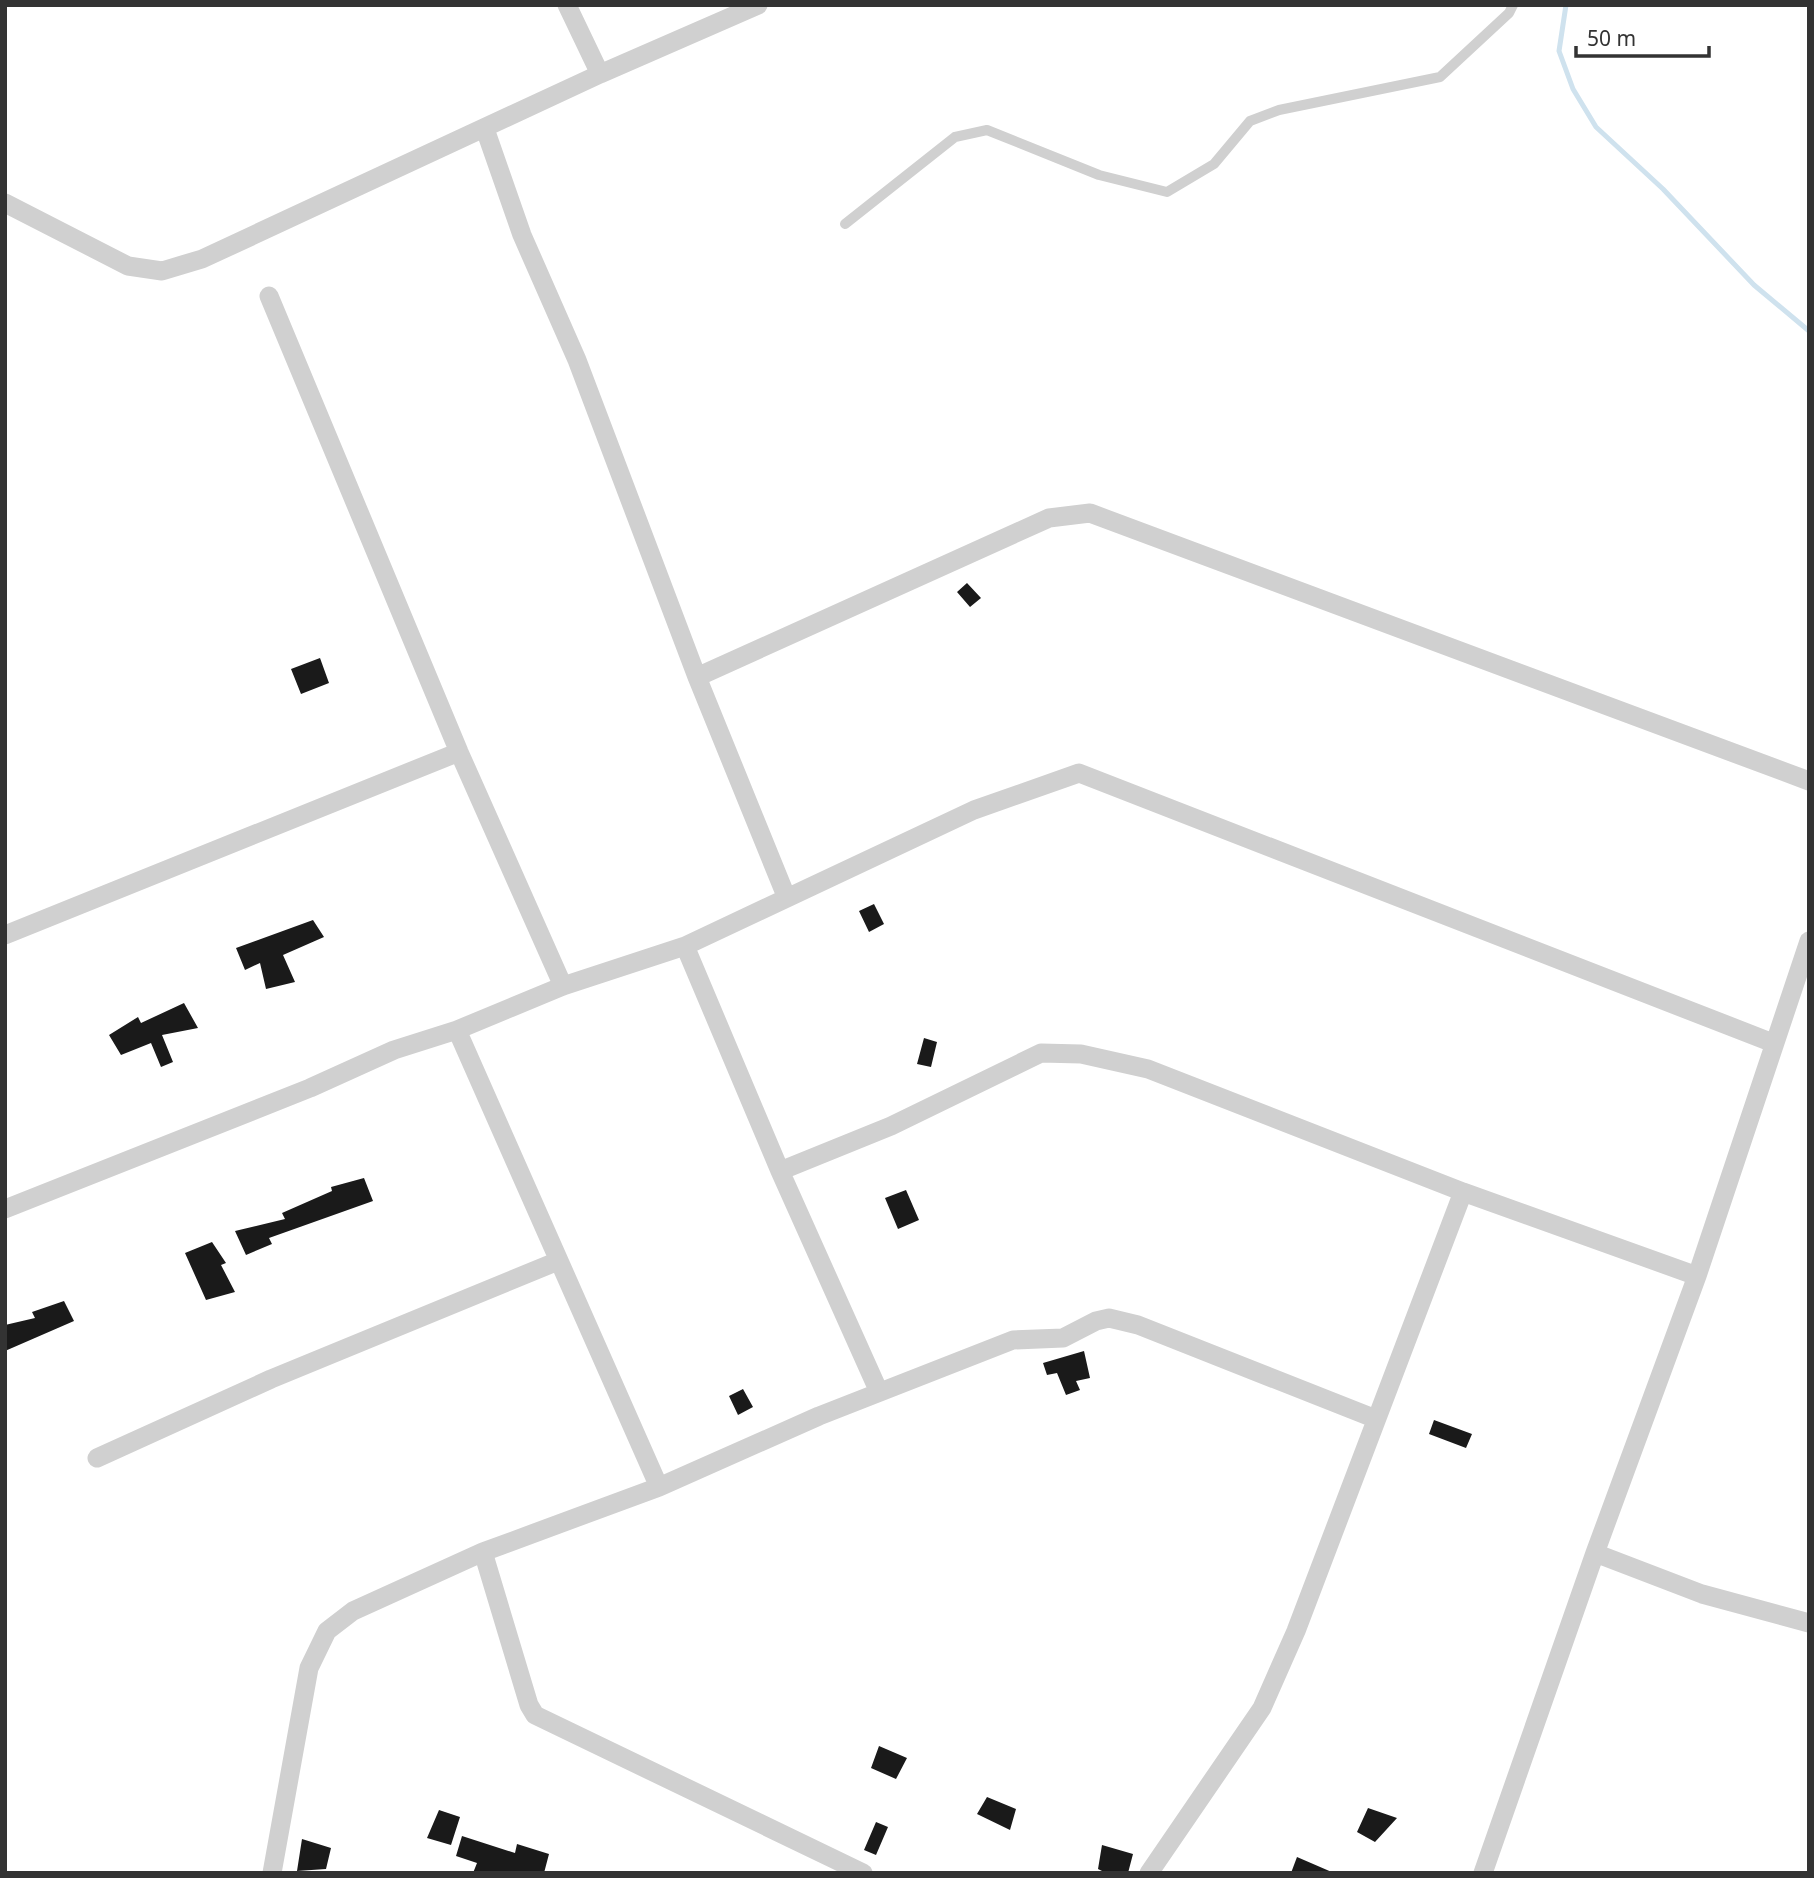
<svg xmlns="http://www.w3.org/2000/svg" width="1814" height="1878" font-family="'Noto Sans',sans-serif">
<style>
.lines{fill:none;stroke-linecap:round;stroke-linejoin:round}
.stream{stroke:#cfe2ee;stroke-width:5}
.building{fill:#1a1a1a}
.service{stroke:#d0d0d0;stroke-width:10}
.minor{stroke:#d0d0d0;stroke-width:19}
</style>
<rect width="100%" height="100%" fill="#fff"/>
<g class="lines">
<!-- stream -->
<path class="stream" d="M1566 5 1559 51 1573 89 1596 127 1663 189 1754 285 1809 331"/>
</g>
<!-- building -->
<path class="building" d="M967 583 981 598 970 607 957 592Z
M320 658 329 683 301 694 291 669Z
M874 904 884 924 869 932 859 911Z
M313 920 324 937 283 955 295 982 266 989 260 963 245 970 236 948Z
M184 1003 198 1028 162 1035 173 1062 161 1067 151 1043 121 1055 109 1035 138 1017 141 1023Z
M924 1038 937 1042 931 1067 917 1064Z
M364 1178 373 1201 269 1238 272 1244 246 1255 235 1231 285 1219 282 1213 332 1191 331 1187Z
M906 1190 919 1220 898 1229 885 1198Z
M212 1242 226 1263 221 1265 235 1292 206 1300 185 1253Z
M64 1301 74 1321 5 1351V1325L35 1318 32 1312Z
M1084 1351 1090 1378 1076 1381 1080 1390 1066 1395 1057 1373 1047 1375 1043 1363Z
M743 1389 753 1407 738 1415 729 1396Z
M1434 1420 1472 1434 1466 1448 1429 1434Z
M879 1746 907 1758 896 1779 871 1768Z
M987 1797 1016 1809 1010 1830 977 1814Z
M1368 1808 1397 1818 1375 1842 1357 1832Z
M439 1810 460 1817 451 1845 427 1838Z
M876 1822 888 1827 876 1855 864 1850Z
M462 1836 515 1853 517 1844 549 1854 544 1873H473L477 1863 456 1856Z
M302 1839 331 1848 326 1869 297 1871Z
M1102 1845 1133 1854 1128 1873H1106L1098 1869Z
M1297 1857 1334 1873H1291Z"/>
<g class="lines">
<!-- service -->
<path class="service" d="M845 224 955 137 987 130 1099 175 1167 192 1214 164 1250 121 1279 110 1440 77 1509 13 1513 5"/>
<!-- minor -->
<path class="minor" d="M567 5 600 74
M485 129 522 235 577 360 697 677 786 896
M5 203 128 266 162 271 202 259 600 74 758 5
M269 296 459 752 563 986
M697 677 1049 518 1090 513 1809 781
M5 935 459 752
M685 946 780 1171 879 1392
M457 1030 659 1487
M780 1171 891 1126 1041 1053 1081 1054 1148 1069 1463 1192 1697 1276
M5 1209 310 1088 394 1050 457 1030 563 986 685 946 974 810 1079 773 1773 1043
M97 1458 271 1379 558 1261
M483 1552 529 1705 535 1715 863 1873
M1595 1553 1702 1594 1809 1623
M272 1873 309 1668 327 1631 353 1611 483 1552 659 1487 819 1416 1013 1340 1063 1338 1096 1321 1109 1318 1138 1325 1376 1419
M1149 1873 1262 1708 1296 1631 1463 1192
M1483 1873 1595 1553 1697 1276 1809 941"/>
</g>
<!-- border -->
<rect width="1814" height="1878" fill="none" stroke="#333333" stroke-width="14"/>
<!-- scale -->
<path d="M1576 46v10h133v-10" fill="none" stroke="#333333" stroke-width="3.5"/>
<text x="1587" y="46" font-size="21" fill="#333333" stroke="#ffffff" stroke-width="5" paint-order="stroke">50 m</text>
</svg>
